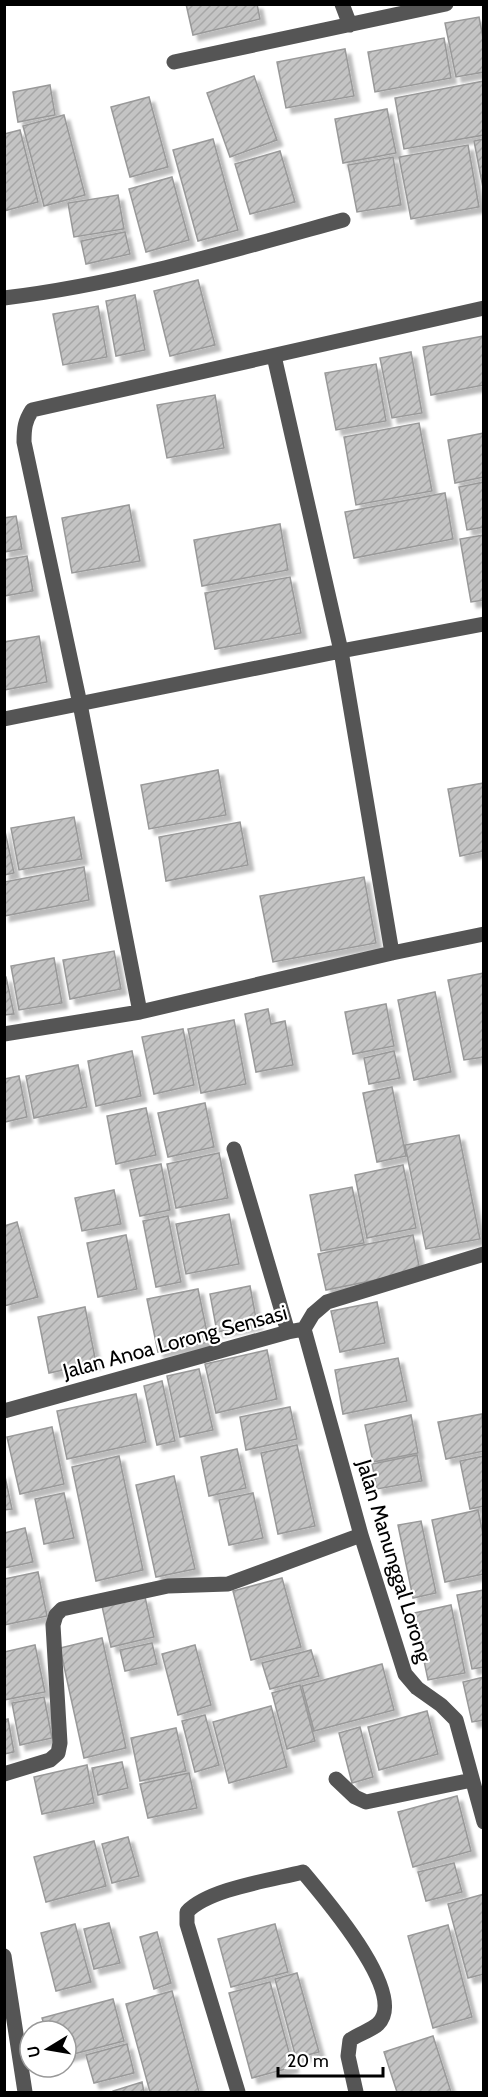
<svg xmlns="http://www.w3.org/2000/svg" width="488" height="2097" font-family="Cabin,sans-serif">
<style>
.building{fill:url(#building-hatch);stroke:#999;stroke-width:1.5;filter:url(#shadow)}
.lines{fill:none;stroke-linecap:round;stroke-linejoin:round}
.minor{stroke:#555;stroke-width:15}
.labels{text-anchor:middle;stroke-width:4.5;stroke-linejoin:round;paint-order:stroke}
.street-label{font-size:21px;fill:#000;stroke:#fff}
</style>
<defs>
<pattern id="building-hatch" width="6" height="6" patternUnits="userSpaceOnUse" patternTransform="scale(1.5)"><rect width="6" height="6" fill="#c4c4c4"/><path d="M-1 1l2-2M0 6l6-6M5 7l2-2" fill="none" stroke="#a7a7a7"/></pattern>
<filter id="shadow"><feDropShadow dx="5.5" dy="5.5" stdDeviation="1.5" flood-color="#0004"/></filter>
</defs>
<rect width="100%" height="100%" fill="#fff"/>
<!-- building -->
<path class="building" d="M186 4H257L260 19 193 35Z
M479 17 484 43V72L456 77 445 23Z
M444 38 451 78 375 92 368 52Z
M345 49 354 96 286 108 277 62Z
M254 76 277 140 230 157 207 93Z
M484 81V135L404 149 395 98Z
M50 85 55 115 18 122 13 92Z
M149 97 168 167 130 177 111 107Z
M387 109 396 153 343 163 335 119Z
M64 115 85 195 44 206 23 126Z
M20 130 38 202 4 211V134Z
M213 139 238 230 198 241 173 150Z
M484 139V193L474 141Z
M468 145 479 207 411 219 399 157Z
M280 151 295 202 250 214 235 164Z
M393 157 401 205 357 212 348 165Z
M172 177 189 240 146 252 129 189Z
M118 195 124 229 74 237 68 203Z
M125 232 130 254 86 264 81 241Z
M198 280 215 345 170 356 154 291Z
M135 295 145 350 116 356 106 301Z
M98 306 107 357 63 365 53 314Z
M484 336V385L431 395 423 347Z
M411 352 422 413 392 418 380 358Z
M376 364 386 421 336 430 325 373Z
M215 395 224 448 167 458 157 405Z
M419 423 432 491 356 505 344 437Z
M484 433V477L455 483 448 440Z
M484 482V527L467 530 459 487Z
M445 493 453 539 354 558 345 512Z
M129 505 140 561 72 573 62 518Z
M16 516 22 549 4 552V518Z
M280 524 288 570 202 586 194 540Z
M484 535V600L471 602 460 539Z
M27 556 33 591 4 596V560Z
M290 577 301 633 215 649 205 593Z
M39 636 47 682 4 690V642Z
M218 770 226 815 149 829 141 785Z
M484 783V851L460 856 448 789Z
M74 817 82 859 19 870 11 828Z
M240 822 248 865 166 881 159 837Z
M4 827 14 873 4 875Z
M84 867 89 900 4 916V882Z
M364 877 376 943 273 962 260 896Z
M114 951 121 989 70 999 63 960Z
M54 958 62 1003 19 1010 11 966Z
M484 973V1057L464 1060 448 980Z
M4 977H6L14 1014 4 1015Z
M435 992 451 1072 414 1080 398 1000Z
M386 1004 394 1046 353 1054 345 1012Z
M268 1009 271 1024 285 1021 293 1065 256 1072 245 1014Z
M234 1020 246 1084 201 1093 188 1029Z
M183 1029 194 1085 154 1094 142 1037Z
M132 1051 141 1096 96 1106 88 1061Z
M394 1051 400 1078 369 1084 364 1058Z
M78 1065 87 1107 34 1118 26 1076Z
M19 1076 27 1117 5 1122 4 1079Z
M392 1087 406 1156 377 1162 363 1093Z
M205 1103 214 1147 168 1157 158 1113Z
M146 1108 156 1155 116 1164 107 1116Z
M459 1135 480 1239 426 1249 405 1145Z
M219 1153 228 1198 176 1208 167 1164Z
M161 1164 170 1210 140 1216 130 1170Z
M403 1165 416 1228 367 1238 355 1175Z
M352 1187 364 1243 321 1251 310 1195Z
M114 1190 121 1224 82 1231 75 1198Z
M229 1214 239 1264 186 1274 176 1224Z
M168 1216 181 1282 156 1287 143 1221Z
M17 1222 38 1297 4 1306V1226Z
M126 1235 137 1289 98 1297 87 1243Z
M413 1235 420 1271 326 1290 318 1254Z
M250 1286 257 1324 217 1332 210 1294Z
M198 1289 209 1342 158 1352 147 1299Z
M377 1302 385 1343 340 1352 331 1311Z
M85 1307 96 1363 49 1373 38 1317Z
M267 1350 277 1399 216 1413 205 1364Z
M398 1358 407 1401 343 1414 335 1370Z
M199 1369 213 1430 180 1437 167 1376Z
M162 1381 175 1441 157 1445 144 1386Z
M136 1394 146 1442 67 1459 57 1411Z
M290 1407 297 1439 246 1450 240 1417Z
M482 1414 484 1451 446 1459 438 1422Z
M411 1415 418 1453 373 1462 365 1425Z
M52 1427 64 1484 20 1494 7 1437Z
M297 1445 315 1526 278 1534 261 1453Z
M237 1449 246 1488 209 1496 201 1457Z
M417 1455 422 1481 377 1489 372 1464Z
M119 1456 143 1570 96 1581 72 1467Z
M484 1456V1506L470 1509 460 1461Z
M4 1472 12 1509 4 1510Z
M174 1476 195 1569 156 1577 136 1485Z
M64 1493 74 1538 44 1544 35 1499Z
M253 1493 263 1538 229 1545 219 1500Z
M478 1510 484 1539V1574L445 1582 432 1520Z
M421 1521 436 1593 413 1598 398 1525Z
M25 1528 33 1562 4 1568V1533Z
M38 1572 47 1616 4 1625V1579Z
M282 1578 301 1647 251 1660 233 1591Z
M484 1590V1667L472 1669 457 1595Z
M145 1597 154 1637 111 1647 102 1606Z
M451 1605 465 1673 428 1680 414 1613Z
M102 1638 126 1748 84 1758 60 1648Z
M152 1643 157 1664 125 1671 120 1650Z
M35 1645 45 1692 4 1700V1652Z
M195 1645 211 1705 178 1715 162 1654Z
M311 1650 319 1676 270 1689 262 1663Z
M382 1664 394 1710 314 1731 302 1686Z
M484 1677V1720L472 1722 463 1682Z
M300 1685 315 1741 287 1749 272 1693Z
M44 1697 52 1738 20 1745 12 1703Z
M271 1706 287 1767 229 1783 213 1722Z
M427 1711 438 1754 379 1770 368 1727Z
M205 1715 219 1765 195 1772 182 1721Z
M8 1719 14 1752 4 1754V1720Z
M360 1727 373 1777 352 1783 339 1733Z
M176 1728 186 1771 140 1781 131 1738Z
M122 1762 128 1788 98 1795 92 1768Z
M87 1765 94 1803 42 1814 34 1777Z
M189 1773 197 1808 148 1818 140 1784Z
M457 1796 471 1851 413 1867 398 1812Z
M128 1837 139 1876 112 1883 102 1844Z
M94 1841 106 1886 46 1902 34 1857Z
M454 1863 462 1892 426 1901 418 1872Z
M484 1894V1974L468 1978 448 1904Z
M109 1923 120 1963 94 1969 84 1929Z
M75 1924 91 1982 56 1991 41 1933Z
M275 1924 288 1972 231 1987 218 1939Z
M448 1925 472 2017 433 2028 408 1936Z
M157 1932 171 1983 154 1989 140 1937Z
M297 1973 319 2052 296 2058 275 1979Z
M270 1982 293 2067 252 2078 229 1993Z
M172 1991 199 2092H150L126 2004Z
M113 1999 124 2041 66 2056V2031H46L42 2018Z
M433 2036 451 2092H397L384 2052Z
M127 2044 134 2073 94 2083 86 2055Z
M142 2082 144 2092H113V2091Z"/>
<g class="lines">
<!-- minor -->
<path class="minor" d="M342 4 350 25
M174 62 446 4
M4 298C120 284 231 251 343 220
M274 356 341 651 392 953
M4 719 341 651 484 624
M140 1012 80 704 24 442C24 428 25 421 32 410L484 308
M4 1034 140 1012 392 953 484 934
M234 1149 288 1332
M304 1329 361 1535 405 1674 417 1688 441 1705 456 1720 484 1822
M4 1411 288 1332 304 1329 313 1314 327 1302 484 1254
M4 1774 50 1760 58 1753 60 1743 53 1625 56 1615 62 1609 168 1586 228 1584 361 1535
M336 1779 355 1797 366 1802 472 1780
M4 1956 25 2092
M238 2092 187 1924V1912C208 1889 272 1880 303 1872 322 1895 409 1994 378 2024 372 2030 358 2034 350 2040L348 2056 356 2092"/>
</g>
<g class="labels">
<!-- street labels -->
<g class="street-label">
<text transform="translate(175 1342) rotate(-15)" y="7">Jalan Anoa Lorong Sensasi</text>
<text transform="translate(394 1561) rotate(73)" y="7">Jalan Manunggal Lorong</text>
</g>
</g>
<!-- border -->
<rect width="488" height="2097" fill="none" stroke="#000000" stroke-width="12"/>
<!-- north arrow -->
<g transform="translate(48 2049) rotate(259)"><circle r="28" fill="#ffffff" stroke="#999999" stroke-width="1.5"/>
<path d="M0-4.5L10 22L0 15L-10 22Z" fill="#000000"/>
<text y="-9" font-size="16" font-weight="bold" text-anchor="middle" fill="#000000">U</text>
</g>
<!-- scale -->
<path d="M278 2067v9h105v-9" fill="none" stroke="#000000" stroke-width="3"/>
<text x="287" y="2067" font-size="18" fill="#000000" stroke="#ffffff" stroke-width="4.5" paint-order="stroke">20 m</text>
</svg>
